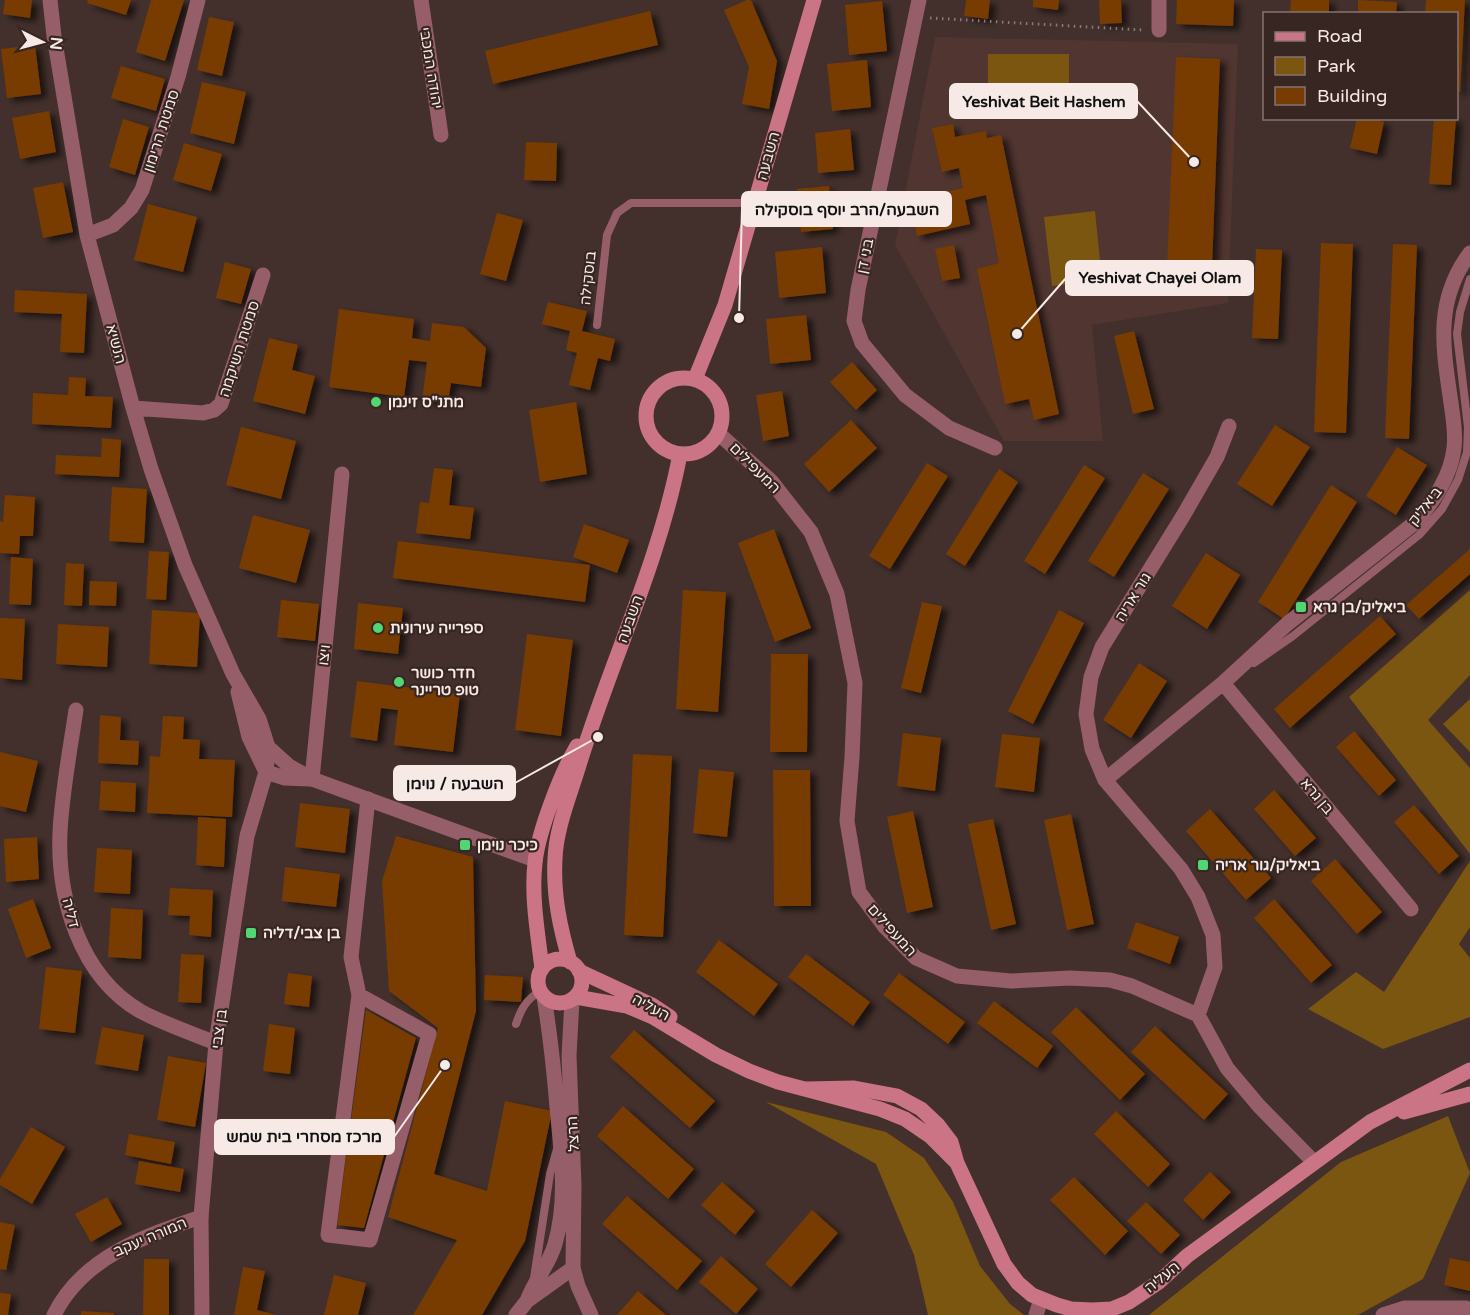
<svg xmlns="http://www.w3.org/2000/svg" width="1470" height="1315" font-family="'Varela Round',Heebo,sans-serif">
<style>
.built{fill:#503530}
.green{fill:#7a5611}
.building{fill:#783b02;filter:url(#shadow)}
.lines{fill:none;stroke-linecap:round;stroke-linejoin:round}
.path{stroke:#8a7a76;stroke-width:3;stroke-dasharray:1.5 4.5;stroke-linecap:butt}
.service{stroke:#965e69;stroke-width:8}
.minor{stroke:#965e69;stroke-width:15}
.tertiary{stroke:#965e69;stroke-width:15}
.secondary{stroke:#cb7485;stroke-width:15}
.poi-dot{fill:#52d673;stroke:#382622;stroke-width:2}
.labels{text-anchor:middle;stroke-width:4.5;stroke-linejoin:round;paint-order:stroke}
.street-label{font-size:15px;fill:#f6e9e6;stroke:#382622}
.poi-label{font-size:15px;font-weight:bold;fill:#f6e9e6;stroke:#382622;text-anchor:start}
.leader{fill:none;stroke:#f6e9e6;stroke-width:2}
.callout-dot{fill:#f6e9e6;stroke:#382622;stroke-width:2}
.callout{fill:#f6e9e6;stroke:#f6e9e6;stroke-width:2}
.callout-label{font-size:16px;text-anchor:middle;font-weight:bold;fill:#111}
</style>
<defs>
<filter id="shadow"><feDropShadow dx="6" dy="4" stdDeviation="3" flood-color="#0009"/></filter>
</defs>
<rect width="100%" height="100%" fill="#43302c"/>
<!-- built -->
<path class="built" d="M935 37 1238 44 1228 303 1092 325 1103 441H1004L895 245Z"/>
<!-- green -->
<path class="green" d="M988 54H1069V105H988Z
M1095 211 1102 280 1052 286 1044 217Z
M1470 590V675L1428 720 1470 768V854L1349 697Z
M1470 699V752L1443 724Z
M1470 861V927L1459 944 1470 958V1017L1383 1049 1308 1009 1356 972 1384 992Z
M766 1102 886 1132 924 1158 953 1202 980 1266 1010 1304 1024 1315H928L914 1255 876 1164Z
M1448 1116 1470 1173 1423 1279 1358 1315H1149L1341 1162Z"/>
<!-- building -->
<path class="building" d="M5 0H32L30 18 3 14Z
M88 0H131L126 15 87 3Z
M151 0H184L165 61 136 52Z
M747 0H751L777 61 769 109 742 104 749 67 724 10Z
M966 0H990L988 19 964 16Z
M1033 0H1059L1058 10 1033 7Z
M1099 0H1121L1122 23 1100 24Z
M1177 0H1234L1233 26 1176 24Z
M1291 0H1329V14H1290Z
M1358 0 1397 2 1396 14H1358Z
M1426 0H1465L1460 92H1456V14H1425Z
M882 1 887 51 849 55 845 5Z
M650 11 658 45 493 84 485 51Z
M209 17 234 22 222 76 197 70Z
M35 45 41 94 7 98 1 49Z
M1176 57 1220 59 1212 267 1167 265Z
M867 60 871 107 832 111 827 64Z
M121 66 165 79 156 111 111 98Z
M202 82 246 92 234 144 190 133Z
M49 111 56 152 20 159 12 118Z
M1357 118H1370L1384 122 1377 154 1350 148Z
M1434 118H1456L1451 185 1429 184Z
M123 119 149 127 135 175 109 167Z
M953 124 955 137 986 131 987 138 1001 135 1059 414 1034 420 1029 399 1005 404 977 269 999 263 986 195 965 200 970 224 917 236 909 200 963 188 959 168 942 172 932 128Z
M850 129 854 170 818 173 815 133Z
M526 142 557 143 556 181 524 180Z
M184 143 222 154 211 191 173 180Z
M63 182 73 232 43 238 33 188Z
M829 186 833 229 801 232 797 189Z
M148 204 197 217 183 272 134 260Z
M497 213 523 220 506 281 480 274Z
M1321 243 1353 244 1346 433 1314 432Z
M1393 244 1417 245 1409 439 1385 438Z
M954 245 960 278 942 281 935 249Z
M822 247 826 293 779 298 775 252Z
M1256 249 1282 250 1278 339 1252 338Z
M225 262 251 269 241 304 216 298Z
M15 290 87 294 84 353 60 352 62 314 14 312Z
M548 302 587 311 582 331 615 339 610 361 598 358 590 390 569 385 577 353 566 350 570 331 542 324Z
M339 309 414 319 412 338 430 341 432 323 464 327 486 348 481 387 451 383 448 403 422 400 427 362 409 360 404 397 329 387Z
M806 315 811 360 770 364 766 319Z
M1134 331 1154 409 1133 414 1114 336Z
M269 338 298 345 292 370 315 376 305 414 253 401Z
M852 362 877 390 856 410 830 382Z
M69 377 86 378 85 396 113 397 111 428 32 424 33 393 68 395Z
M782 391 789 436 763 441 756 395Z
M576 402 587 474 540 482 529 410Z
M851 420 877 448 829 492 804 464Z
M1275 425 1310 447 1272 506 1237 484Z
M241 427 296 441 281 499 226 485Z
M102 438 121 440 119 477 55 474 56 455 101 457Z
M1397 447 1427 465 1396 515 1366 496Z
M927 463 948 476 890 569 869 556Z
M1084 465 1105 478 1045 574 1024 561Z
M434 468 453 470 449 505 474 508 470 539 416 533 420 502 429 503Z
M999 469 1018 482 965 566 946 554Z
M1143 473 1169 489 1114 577 1088 561Z
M1331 485 1357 502 1284 619 1258 602Z
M112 487 147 489 144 543 109 541Z
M5 495 35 497 33 536H20L19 554 0 553V521L3 522Z
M253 515 310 530 296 583 239 568Z
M584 524 629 540 617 573 573 557Z
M774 529 811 628 775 642 738 543Z
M398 541 590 565 585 602 393 578Z
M1470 549V574L1419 619 1406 605Z
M149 551 169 552 166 600 146 599Z
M1206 553 1240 575 1207 629 1172 606Z
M11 557 33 559 31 605 9 604Z
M66 563 84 564 82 606 64 605Z
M90 581 117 582 116 606 89 605Z
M683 590 726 592 718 712 676 709Z
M281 600 319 604 315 641 277 637Z
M922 602 942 606 921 693 901 688Z
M358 603 403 608 398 654 354 649Z
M152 610 200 613 197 667 149 664Z
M1059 610 1084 623 1033 724 1008 711Z
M1380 616 1396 634 1290 728 1274 709Z
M0 618 25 619 22 680 0 678Z
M58 624 109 627 107 667 56 664Z
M527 634 573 640 561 736 515 730Z
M771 654H808L807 752H770Z
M1139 663 1167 681 1131 738 1103 720Z
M357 681 460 694 453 752 394 745 398 710 381 708 377 741 350 737Z
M100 715 121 717 120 740 139 741 138 765 98 763Z
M163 716 184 717 183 739 200 740 199 759 235 760 232 817 147 813 150 756 160 757Z
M1354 731 1396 780 1379 796 1336 747Z
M903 733 941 738 935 791 897 786Z
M1002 734 1040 738 1034 792 995 787Z
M0 752 38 761 26 812 0 806Z
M633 754 672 756 663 937 624 935Z
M699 769 734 772 727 837 693 833Z
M773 770H810L811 906H774Z
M101 781 136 783 135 812 99 810Z
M1274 790 1316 838 1295 856 1254 809Z
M300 803 350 809 345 853 295 847Z
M1414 805 1459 856 1439 874 1394 822Z
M1210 809 1271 878 1246 900 1186 831Z
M913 811 933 907 907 913 887 817Z
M1071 814 1094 924 1067 930 1044 820Z
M198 817 226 819 224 867 196 865Z
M993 819 1016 924 991 930 968 824Z
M396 836 473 857 476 1011 434 1174 487 1191 505 1101 552 1111 525 1241 482 1315H413L457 1240 388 1217 438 1028 389 991 382 881Z
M37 837 39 879 6 882 4 839Z
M97 848 132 850 130 894 94 892Z
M1335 859 1382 912 1357 934 1311 881Z
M285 867 340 874 336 907 282 901Z
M170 888 213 890 211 937 189 935 190 916 168 915Z
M33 899 51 948 26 958 8 909Z
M1274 899 1332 965 1311 983 1254 918Z
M111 908 143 910 141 959 108 957Z
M1136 922 1179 937 1170 964 1127 948Z
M719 940 778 984 754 1016 696 972Z
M181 954 204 955 201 1003 178 1002Z
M806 954 870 1002 853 1026 788 977Z
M46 967 82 971 75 1033 39 1029Z
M288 973 312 976 309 1007 284 1004Z
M899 973 965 1022 948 1044 883 995Z
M485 975 523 977 521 1002 484 1000Z
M994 1001 1053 1046 1037 1068 977 1023Z
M1076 1007 1145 1074 1120 1100 1051 1032Z
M366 1010 416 1038 364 1228 337 1225Z
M269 1024 295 1028 290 1074 263 1071Z
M1155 1026 1228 1094 1204 1120 1131 1052Z
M102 1027 144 1035 138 1071 95 1064Z
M634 1030 715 1101 690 1128 610 1057Z
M168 1056 206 1063 195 1127 157 1120Z
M623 1106 694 1169 668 1199 597 1136Z
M1116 1111 1170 1164 1148 1187 1094 1134Z
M31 1127 65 1147 32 1204 0 1185V1179Z
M129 1134 175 1142 171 1164 125 1155Z
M139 1161 184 1169 180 1192 135 1184Z
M1210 1172 1231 1192 1203 1220 1183 1200Z
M1074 1177 1128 1231 1105 1255 1050 1200Z
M722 1182 755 1211 735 1235 701 1205Z
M627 1196 702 1261 677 1290 602 1224Z
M107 1197 122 1224 91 1242 75 1214Z
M1146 1202 1180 1235 1161 1254 1127 1221Z
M812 1210 838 1233 791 1287 765 1264Z
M0 1222 15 1225 6 1270 0 1269Z
M721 1256 758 1289 736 1314 699 1282Z
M1450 1258 1470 1262V1291L1444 1285Z
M144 1259H169V1315H143Z
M243 1267 265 1271 257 1310 276 1315H234Z
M334 1275 366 1283 358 1315H324Z
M638 1291 666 1315H617Z
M0 1293 11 1294 8 1315H0Z
M81 1311 114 1313V1315H81Z"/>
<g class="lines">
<!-- path -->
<path class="path" d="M930 18 1142 30"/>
<!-- service -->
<path class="service" d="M597 325 607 235 617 213 631 203H755
M1254 663 1293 636 1419 535 1442 509 1458 480 1467 452 1468 427 1457 334 1460 312 1470 279
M516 1024C521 1009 526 1000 540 991
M534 1278 550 1174 557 1149"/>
<!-- minor -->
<path class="minor" d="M50 0 54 36 87 235 133 408 151 469 185 565 233 674 259 719 268 747
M421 0 441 135
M919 0 858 290 854 321 862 343 905 395 949 428 995 448
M1159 0V30
M87 235 113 225 131 208 142 190 178 77 198 0
M133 408 203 413 214 410 221 404 263 275
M718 433 771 481 811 532 837 594 855 683 852 757 847 821 859 892 885 927 916 958 957 976 1011 981 1070 978 1110 980 1132 986 1198 1015 1227 1068 1259 1106 1314 1162
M1223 683 1411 909
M238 692 249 737 266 772
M76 710C70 750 62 792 60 832 57 898 80 976 140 1011 164 1024 191 1033 216 1043
M312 779 342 474
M1105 780 1223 683 1287 624 1417 521C1434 500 1451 476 1454 448 1456 433 1453 418 1451 403 1443 348 1434 301 1470 253
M359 995 429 1034 370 1240 328 1235 359 995 351 957 368 799
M1198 1015 1215 967 1213 935 1198 897 1181 869 1105 780 1092 749 1086 714 1091 677 1102 647 1183 516 1217 457 1229 426
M573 1268 578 1286 591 1315
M54 1315C82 1258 144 1236 201 1217
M1036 1315 1041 1299
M1383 1315 1405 1308H1466L1470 1311"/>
<!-- tertiary -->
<path class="tertiary" d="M268 747 289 766 312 779 535 860
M266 772 285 778 310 779
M572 1000 569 1056 574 1185 573 1268
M527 1301C535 1279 549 1265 555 1244 568 1200 561 1151 557 1107 554 1070 550 1034 544 997
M202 1315 201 1217 216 1043 247 836 266 772 268 747
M516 1315 527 1301 573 1268"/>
<!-- secondary -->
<path class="secondary" d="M646 416a38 38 0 1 1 76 0a38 38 0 1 1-76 0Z
M695 379 725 305 814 0
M538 981a22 22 0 1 1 44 0a22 22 0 1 1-44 0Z
M570 962C560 928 553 895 555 859 556 827 571 793 580 762 612 659 660 560 680 454
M542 969C538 934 531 897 535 863 538 832 561 773 577 746
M579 971 652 1005 670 1017
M576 997 627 1006 653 1017 716 1055 749 1071 778 1082 880 1109 905 1119 930 1136 955 1161
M806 1089 854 1088 897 1096 921 1109 938 1125 951 1142 957 1163 1004 1264 1018 1283 1032 1295 1057 1305 1071 1309 1092 1310 1112 1309 1129 1302 1159 1282 1187 1256 1370 1122 1470 1070
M1404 1112 1470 1094"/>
</g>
<!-- markers -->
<g class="poi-dot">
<circle cx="376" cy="402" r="6"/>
<rect x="1295" y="601" width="12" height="12" rx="3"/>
<circle cx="378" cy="628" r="6"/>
<circle cx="399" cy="682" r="6"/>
<rect x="459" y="839" width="12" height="12" rx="3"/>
<rect x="1197" y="859" width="12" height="12" rx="3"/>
<rect x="245" y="927" width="12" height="12" rx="3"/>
</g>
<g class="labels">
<!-- street labels -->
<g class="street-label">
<text transform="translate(431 68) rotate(81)" y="5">יהודה המכבי</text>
<text transform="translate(161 131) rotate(-72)" y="5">סמטת הרימון</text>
<text transform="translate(768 156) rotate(-74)" y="5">השבעה</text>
<text transform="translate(865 256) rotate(-78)" y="5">בני דן</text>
<text transform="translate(588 278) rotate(-84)" y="5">בוסקילה</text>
<text transform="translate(116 344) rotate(75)" y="5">הנשיא</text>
<text transform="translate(239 349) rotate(-72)" y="5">סמטת השיקמה</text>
<text transform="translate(755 468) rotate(45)" y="5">המעפילים</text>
<text transform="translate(1425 506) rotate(-52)" y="5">ביאליק</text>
<text transform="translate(1133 597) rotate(-58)" y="5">גור אריה</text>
<text transform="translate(630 619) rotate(-70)" y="5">השבעה</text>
<text transform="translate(324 655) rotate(-84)" y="5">ויצו</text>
<text transform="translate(1317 796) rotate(50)" y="5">בן גרא</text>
<text transform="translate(71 913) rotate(75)" y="5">דליה</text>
<text transform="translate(892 930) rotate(48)" y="5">המעפילים</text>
<text transform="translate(651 1007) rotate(29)" y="5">העליה</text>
<text transform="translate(219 1029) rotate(-82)" y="5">בן צבי</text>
<text transform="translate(573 1134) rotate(-93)" y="5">הרצל</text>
<text transform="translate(150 1237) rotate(-23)" y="5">המורה יעקב</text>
<text transform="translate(1162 1277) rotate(-39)" y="5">העליה</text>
</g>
<!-- poi labels -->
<g class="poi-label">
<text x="388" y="407">מתנ"ס זינמן</text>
<text x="1313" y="612">ביאליק/בן גרא</text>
<text x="390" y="633">ספרייה עירונית</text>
<text x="411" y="678">חדר כושר<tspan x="411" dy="17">טופ טריינר</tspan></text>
<text x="477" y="850">כיכר נוימן</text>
<text x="1215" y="870">ביאליק/גור אריה</text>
<text x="263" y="938">בן צבי/דליה</text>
</g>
</g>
<!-- callouts -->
<path class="leader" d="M1194 162L1137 101M739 318L742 209M1017 334L1066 278M598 737L515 783M445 1065L394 1137"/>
<g class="callout-dot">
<circle cx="1194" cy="162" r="6"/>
<circle cx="739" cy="318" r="6"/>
<circle cx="1017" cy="334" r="6"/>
<circle cx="598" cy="737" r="6"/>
<circle cx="445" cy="1065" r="6"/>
</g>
<g class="callout">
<rect x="950" y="84" width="187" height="34" rx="6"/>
<rect x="742" y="192" width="209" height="34" rx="6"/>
<rect x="1066" y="261" width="187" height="34" rx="6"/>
<rect x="394" y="766" width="121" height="34" rx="6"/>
<rect x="215" y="1120" width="179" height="34" rx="6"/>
</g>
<g class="callout-label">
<text x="1044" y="107">Yeshivat Beit Hashem</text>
<text x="847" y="215">השבעה/הרב יוסף בוסקילה</text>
<text x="1160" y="283">Yeshivat Chayei Olam</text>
<text x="455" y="789">השבעה / נוימן</text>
<text x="304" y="1142">מרכז מסחרי בית שמש</text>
</g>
<!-- legend -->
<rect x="1263" y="12" width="195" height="108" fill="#382622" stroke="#847470" stroke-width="1.5"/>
<rect x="1275" y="32" width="30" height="9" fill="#cb7485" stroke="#847470" stroke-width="1.5"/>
<text x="1317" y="42" font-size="18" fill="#f6e9e6">Road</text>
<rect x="1275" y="57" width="30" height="18" fill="#7a5611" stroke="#847470" stroke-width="1.5"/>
<text x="1317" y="72" font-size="18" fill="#f6e9e6">Park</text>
<rect x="1275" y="87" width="30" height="18" fill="#783b02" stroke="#847470" stroke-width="1.5"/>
<text x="1317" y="102" font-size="18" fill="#f6e9e6">Building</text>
<!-- north arrow -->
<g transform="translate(42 42) rotate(96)" stroke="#382622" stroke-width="4.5" paint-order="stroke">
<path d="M0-4.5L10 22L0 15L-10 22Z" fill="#f6e9e6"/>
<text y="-9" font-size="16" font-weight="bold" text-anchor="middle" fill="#f6e9e6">N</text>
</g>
</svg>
